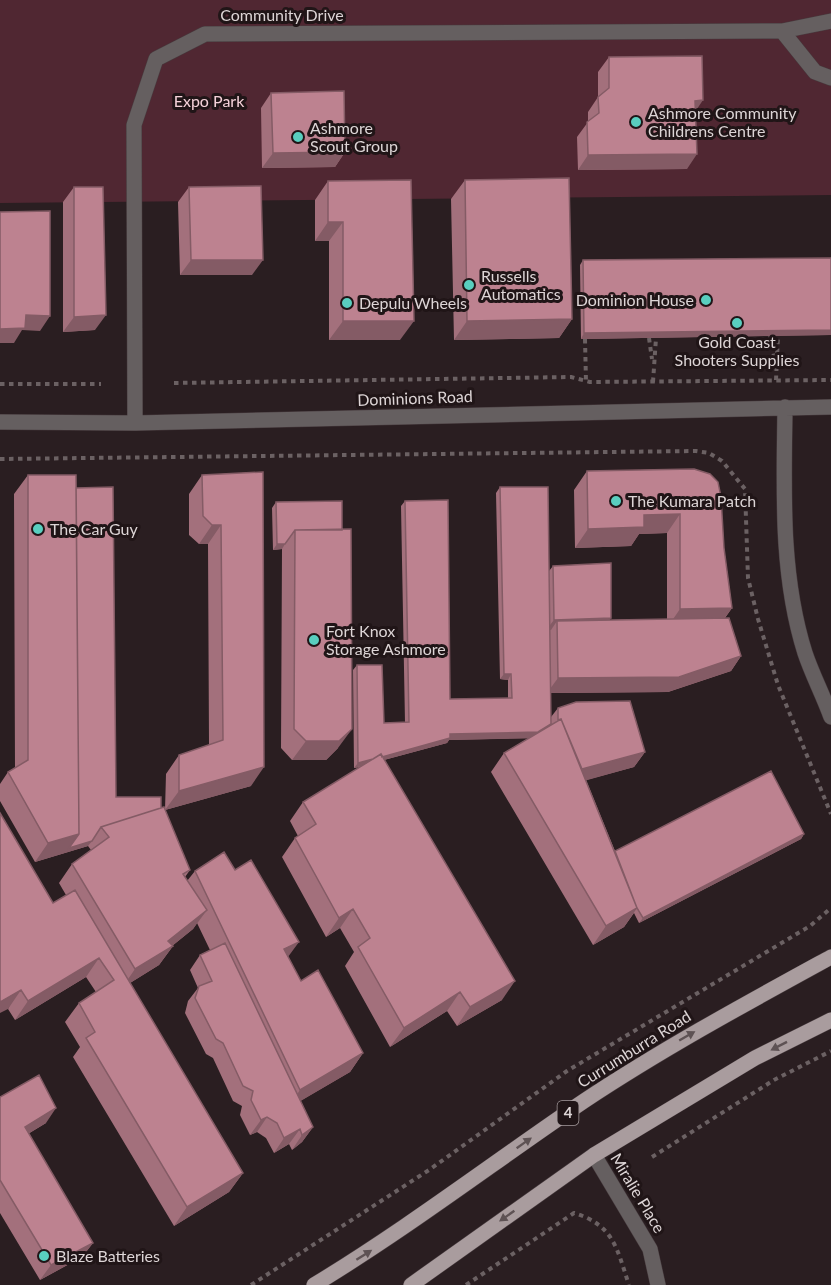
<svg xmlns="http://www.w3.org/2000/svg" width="831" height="1285" font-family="Lato,sans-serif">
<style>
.park{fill:#502732}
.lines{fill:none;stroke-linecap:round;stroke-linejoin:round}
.minor-casing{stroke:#473b3e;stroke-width:16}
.primary-casing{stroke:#473b3e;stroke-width:16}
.path{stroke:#6b6163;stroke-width:4;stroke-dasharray:4.5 4.5;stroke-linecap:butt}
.minor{stroke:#655f60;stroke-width:15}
.primary{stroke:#a99c9e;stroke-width:15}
.wall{fill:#a3707c}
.shaded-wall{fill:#845b65}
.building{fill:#bd8290;stroke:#845b65;stroke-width:1.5}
.oneway{fill:#5e5254}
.poi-dot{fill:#59cebf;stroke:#201517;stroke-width:2}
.labels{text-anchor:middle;stroke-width:6;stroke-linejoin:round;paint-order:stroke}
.shield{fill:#201517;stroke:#a49b9d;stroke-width:1.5}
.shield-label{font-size:15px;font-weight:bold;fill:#ddd5d6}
.street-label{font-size:16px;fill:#ddd5d6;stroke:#201517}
.park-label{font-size:16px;fill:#f5d1d9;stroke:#201517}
.poi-label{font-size:16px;fill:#ddd5d6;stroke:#201517;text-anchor:start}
</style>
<rect width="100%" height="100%" fill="#2a1e21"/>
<!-- park -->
<path class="park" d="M0 0H831V195L0 203Z"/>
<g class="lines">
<defs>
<path id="minor" d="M782 31 815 72 831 78
M785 407C784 489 780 574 805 653 812 674 823 695 831 717
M0 422 135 423 831 407
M135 423 134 125 156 59 205 34 782 31 831 21
M594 1155 650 1249 658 1285"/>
<path id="primary" d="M314 1285C408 1228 494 1162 584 1101 664 1048 747 1003 831 957
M411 1285 594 1155 755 1058 831 1020"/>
</defs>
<!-- minor casing -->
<use href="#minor" class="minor-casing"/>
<!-- primary casing -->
<use href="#primary" class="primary-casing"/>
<!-- path -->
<path class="path" d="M770 336 775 361
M649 338 652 359
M585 339 586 382
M776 380 778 336
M653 382 656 338
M174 383 571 377 590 382 831 380
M0 384H101
M0 459 696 451 709 453 722 461 745 489 748 578 758 619 778 685 831 814
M652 1157 774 1080 831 1051
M251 1285 429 1170 567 1071 810 926 831 908
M466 1285 574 1213C614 1225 617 1249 629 1285"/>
<!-- minor -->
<use href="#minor" class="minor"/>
<!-- primary -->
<use href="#primary" class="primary"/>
</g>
<!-- wall -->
<path class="wall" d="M609 57 695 111 687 169 578 170 577 137 588 122V112L598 97V72Z
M271 93 345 152 335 167 262 168 261 108Z
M465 180 572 319 559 338 454 340 451 199Z
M328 181 400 340H329V241H315V200Z
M74 187 95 330 63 332V202Z
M189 187 252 275H180L178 202Z
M831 258V335L581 339 580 265 583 260Z
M694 469 724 548 732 608 725 618 741 656 731 671 668 692 551 693V717L558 708 645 752 634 767 586 780 615 851 804 834 801 839 639 923 634 913 624 927 593 945 491 772 504 753 529 738 449 740 447 743 384 760 502 1000 457 1026 447 1011 390 1047 345 966 354 952 340 928 326 937 282 857 295 838 298 836 290 821 303 802 361 767 354 768 353 670 357 665 384 723 405 722 401 506 405 501 450 699 508 698V680L500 679 496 493 500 487 549 571 553 566 610 620 667 619V533L639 534 631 546 575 548 574 490 587 471Z
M263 472 251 786 165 810 166 774 179 755 209 745 208 544H199L189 535V494L202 475Z
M28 475 76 488 116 797 161 808 190 870 185 877 187 881 195 871 288 957 301 981 363 1053 350 1072 300 1101 313 1127 302 1142 292 1150 289 1144 274 1153 266 1138 257 1132 250 1135 240 1115 242 1106 233 1101 213 1058 206 1054 185 1013 188 1001 198 988 190 970 200 955 210 950 197 923 193 929 172 946H173L159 965 130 983 243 1173 229 1192 174 1226 73 1057 80 1047 65 1022 79 1003 96 992 86 977 15 1020 8 1009 53 903 66 895 59 883 72 864 91 850 88 846 35 862 0 801V784L8 772 15 768 14 494Z
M342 501 338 748 326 760H292L281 748 282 549 273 550 272 508 276 502Z
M0 1097 46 1123 28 1134 93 1243 82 1257 40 1280 0 1213Z"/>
<!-- shaded-wall -->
<path class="shaded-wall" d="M703 100 693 115 695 101Z
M345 152 335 167 262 168 273 153Z
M697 154 687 169 578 170 588 155Z
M328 222H343L329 241H315Z
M191 260H263L252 275H180Z
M26 315 50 316 40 331 22 330 14 343H0V329Z
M106 315 95 330 63 332 74 317Z
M572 319 559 338 454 340 467 321Z
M343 321H414L400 340H329Z
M831 330V335L581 339 584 333Z
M680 514 667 533 639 534 631 546 575 548 588 529 644 515Z
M212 525H221L208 544H199Z
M277 544H285L282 549 273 550Z
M732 608 718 627 667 628 680 609Z
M611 618 604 628 557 621 551 630H546L554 620Z
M741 656 731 671 668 692 547 693 558 678Z
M504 674H511L508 680 500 679Z
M352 729 338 748 326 760H292L306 741Z
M551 732 548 738 449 740 447 743 354 768 358 763 450 734Z
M645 752 634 767 566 786 576 771Z
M264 767 251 786 165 810 179 791Z
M79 834 92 841 88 846 35 862 48 843Z
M804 834 801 839 639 923 643 918Z
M637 908 624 927 593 945 606 926Z
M353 909 340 928 326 937 339 918Z
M207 910 193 929 167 950 173 946 159 965 122 988 135 969 168 941Z
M299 942 285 961 284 949Z
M99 958 86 977 15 1020 28 1001Z
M515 981 502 1000 457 1026 470 1007Z
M21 990 8 1009 0 1013V1002Z
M460 992 447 1011 390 1047 404 1028Z
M363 1053 350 1072 287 1109 300 1090Z
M56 1108 46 1123 14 1142 25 1127Z
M267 1117 257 1132 250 1135 261 1120Z
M313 1127 302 1142 292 1150 302 1135Z
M300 1129 289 1144 274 1153 284 1138Z
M243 1173 229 1192 174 1226 187 1207Z
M93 1243 82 1257 40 1280 51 1265Z"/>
<!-- building -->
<path class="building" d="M702 56 703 100 695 101 697 154 588 155 587 122 599 113 598 97 609 88V57Z
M344 91 345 152 273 153 271 93Z
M569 178 572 319 467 321 465 180Z
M411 180 414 321H343V222H328V181Z
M261 186 263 260H191L189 187Z
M74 187H103L106 315 74 317Z
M50 211V316L26 315 25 328 0 329V212Z
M831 258V330L584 333 583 260Z
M694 469 710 474 718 482 721 497 724 548 732 608 680 609V514L644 515V527L588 529 587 471Z
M263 472 264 767 179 791V755L223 740 221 525H212L203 516 202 475Z
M28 475H76L79 834 48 843 8 772 28 760Z
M113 487 116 797H161V808L101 827 92 841 69 848 79 834 76 488Z
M500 487H548L551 724 538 732 450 734V738L382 757 381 754 373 759 358 763 357 665H382L384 723 409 722 405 501 448 500 450 699 512 698 511 674H504Z
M342 501V530H295L285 544H277L276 502Z
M351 529 352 729 339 741H306L294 729 295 530Z
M611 563V618L554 620 553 566Z
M729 618 741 656 679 677 558 678 557 621Z
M630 701 645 752 582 769 561 719 558 720V708L576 702Z
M561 719 637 908 606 926 504 753Z
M381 754 515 981 470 1007 460 992 404 1028 358 947 370 938 353 909 339 918 295 838 316 824 303 802Z
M771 771 804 834 643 918 637 908 615 851Z
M164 807 190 870 183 874 207 910 168 941 173 946 135 969 72 864 109 837 101 827Z
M0 813 53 903 75 890 243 1173 187 1207 86 1038 95 1032 79 1003 114 980 99 958 28 1001 21 990 0 1002Z
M224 852 235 870 251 860 299 942 284 949 301 981 318 970 363 1053 300 1090 195 871Z
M225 943 313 1127 302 1135 300 1129 284 1138 277 1123 267 1117 261 1120 251 1100 253 1091 243 1086 223 1043 216 1039 195 998 199 986 212 981 200 955Z
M39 1075 56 1108 25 1127 93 1243 51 1265 0 1180V1097Z"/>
<!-- one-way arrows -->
<defs><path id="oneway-solid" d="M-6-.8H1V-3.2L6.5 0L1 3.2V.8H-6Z" transform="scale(1.5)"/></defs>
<g class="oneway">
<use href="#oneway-solid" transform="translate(687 1036) rotate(-30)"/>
<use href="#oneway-solid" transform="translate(779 1046) rotate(153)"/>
<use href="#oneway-solid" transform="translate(524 1143) rotate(-35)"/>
<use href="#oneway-solid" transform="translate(507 1216) rotate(145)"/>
<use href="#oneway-solid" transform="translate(364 1255) rotate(-32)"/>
</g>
<!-- markers -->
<g class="poi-dot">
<circle cx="636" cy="122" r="6"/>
<circle cx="298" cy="137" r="6"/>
<circle cx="469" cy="285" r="6"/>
<circle cx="706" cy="300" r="6"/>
<circle cx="347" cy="303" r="6"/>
<circle cx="737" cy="323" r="6"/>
<circle cx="616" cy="501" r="6"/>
<circle cx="38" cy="529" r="6"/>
<circle cx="314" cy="640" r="6"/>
<circle cx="44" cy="1256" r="6"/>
</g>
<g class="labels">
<!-- shield labels -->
<rect class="shield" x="557.5" y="1101" width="21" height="24" rx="4.5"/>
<g class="shield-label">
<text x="568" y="1118">4</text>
</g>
<!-- street labels -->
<g class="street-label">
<text x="282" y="21">Community Drive</text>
<text transform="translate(415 398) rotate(-2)" y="6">Dominions Road</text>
<text transform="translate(634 1049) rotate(-32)" y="6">Currumburra Road</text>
<text transform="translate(638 1193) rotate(59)" y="6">Miralie Place</text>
</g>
<!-- park labels -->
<g class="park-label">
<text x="209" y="107">Expo Park</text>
</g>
<!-- poi labels -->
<g class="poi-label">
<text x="648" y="119">Ashmore Community<tspan x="648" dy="18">Childrens Centre</tspan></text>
<text x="310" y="134">Ashmore<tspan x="310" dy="18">Scout Group</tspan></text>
<text x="481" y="282">Russells<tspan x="481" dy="18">Automatics</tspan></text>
<text x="694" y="306" text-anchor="end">Dominion House</text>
<text x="359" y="309">Depulu Wheels</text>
<text x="737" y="348" text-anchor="middle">Gold Coast<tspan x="737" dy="18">Shooters Supplies</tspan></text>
<text x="628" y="507">The Kumara Patch</text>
<text x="50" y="535">The Car Guy</text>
<text x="326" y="637">Fort Knox<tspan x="326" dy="18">Storage Ashmore</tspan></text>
<text x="56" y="1262">Blaze Batteries</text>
</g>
</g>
</svg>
